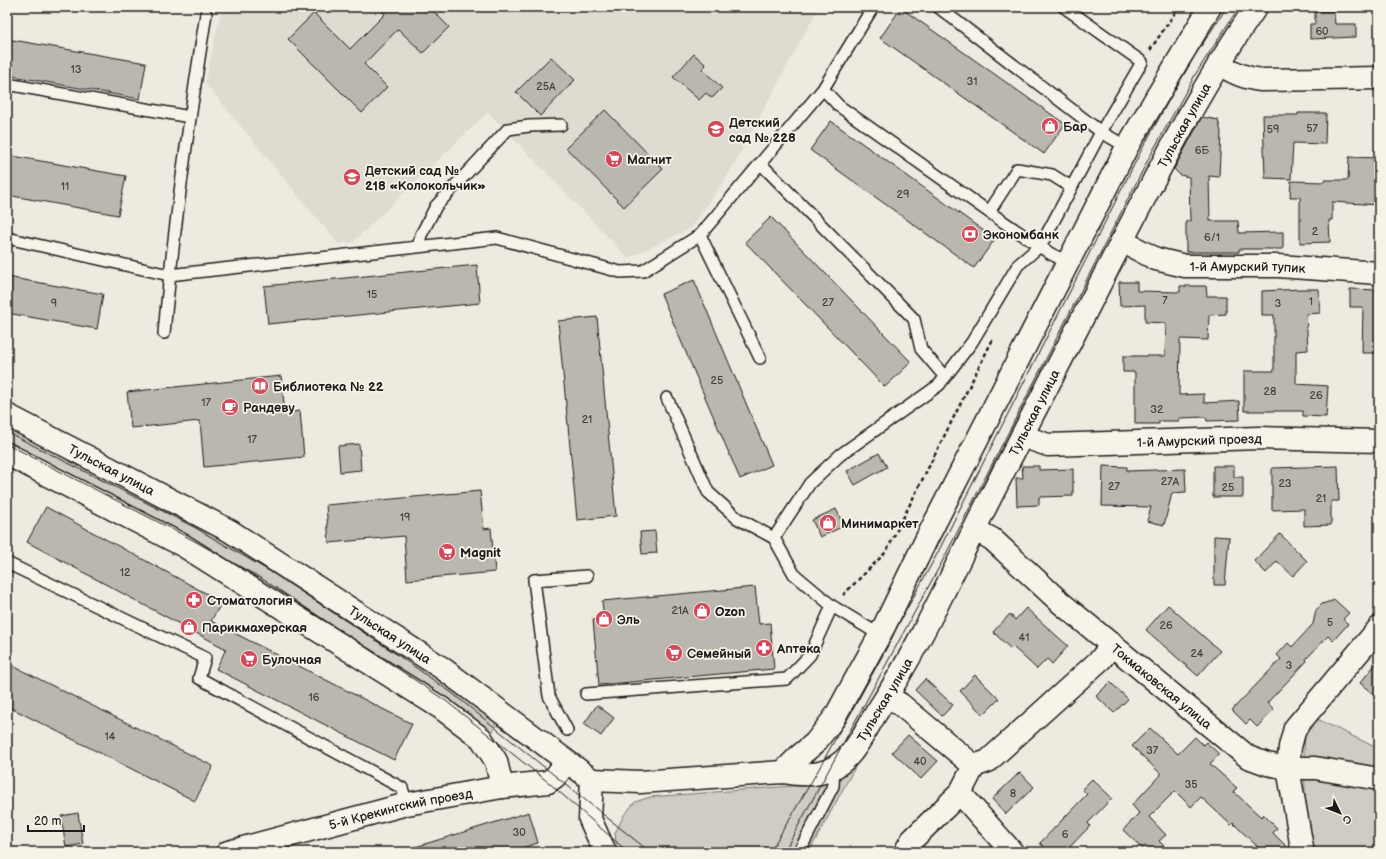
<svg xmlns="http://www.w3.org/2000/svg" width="1386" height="859" font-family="'Balsamiq Sans',sans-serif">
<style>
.built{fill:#dedbd1}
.green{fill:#cfccc3;stroke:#767470}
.building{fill:#bab7af;stroke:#1c1c1c}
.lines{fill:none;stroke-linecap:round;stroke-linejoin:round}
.lane-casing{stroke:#1c1c1c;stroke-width:14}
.street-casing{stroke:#1c1c1c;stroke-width:25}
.secondary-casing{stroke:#1c1c1c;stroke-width:25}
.path{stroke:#1c1c1c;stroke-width:2.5;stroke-dasharray:4 3;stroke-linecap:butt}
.lane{stroke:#f7f3e8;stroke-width:11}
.street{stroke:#f7f3e8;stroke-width:22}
.secondary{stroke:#f7f3e8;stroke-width:22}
.tram{stroke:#1c1c1c;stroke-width:1}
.labels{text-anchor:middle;stroke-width:3.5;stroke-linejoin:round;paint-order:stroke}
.number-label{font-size:11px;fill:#444341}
.poi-label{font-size:13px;font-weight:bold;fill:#1c1c1c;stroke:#f7f3e8;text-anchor:start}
.street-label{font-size:13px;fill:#1c1c1c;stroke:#f7f3e8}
</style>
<rect width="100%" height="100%" fill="#eeeae0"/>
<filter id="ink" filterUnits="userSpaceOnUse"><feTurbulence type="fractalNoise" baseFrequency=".025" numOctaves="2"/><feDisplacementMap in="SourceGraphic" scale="8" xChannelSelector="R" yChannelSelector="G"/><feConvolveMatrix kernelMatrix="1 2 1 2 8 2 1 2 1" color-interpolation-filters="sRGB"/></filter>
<g filter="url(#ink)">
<!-- built -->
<path class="built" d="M222 7H819L730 172 691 228 628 258 488 112 353 242 338 244 205 83Z"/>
<!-- green -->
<path class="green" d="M7 426C96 472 187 516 273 568 348 614 420 665 491 716L496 726 492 733 484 734 7 449Z
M1313 717 1379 749V852H1312L1305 794 1304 752 1305 733Z
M860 758 809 852H617L615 833 624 815 635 802 650 797 806 785Z"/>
<!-- building -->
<path class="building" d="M378 7H429L449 27 423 53 398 29 364 64 387 87 362 113 288 39 314 13 350 49 385 14Z
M901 8 1065 124 1044 154 880 38Z
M1334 11 1335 24H1356V37L1310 39V24H1315V12Z
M7 39 146 63 140 99 7 75Z
M694 54 706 65 702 69 722 88 712 98 706 93 699 100 673 77Z
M551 57 575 80 540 116 516 92Z
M605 110 663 169 624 207 566 148Z
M1298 113H1326L1325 144 1293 143 1291 179 1265 178 1263 115H1298Z
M1202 117 1218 120 1221 132 1219 177 1209 176 1210 221H1238L1239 233 1283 232V249H1239V252H1186V221H1190L1189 177 1180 175 1174 169Z
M831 121 995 239 974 268 810 150Z
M7 155 126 176 118 215 7 195Z
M1349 157 1379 158V205L1332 202V220H1329L1330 242 1300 243V197H1290L1291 181 1324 182V180H1348Z
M771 217 911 362 885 387 745 242Z
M477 265 480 303 268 324 264 286Z
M7 277 103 294 97 329 7 313Z
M694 280 772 465 740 479 661 294Z
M1119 282H1137V291L1180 292V286H1206L1207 296H1226V314L1209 315 1208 340 1180 339 1179 395 1204 394V403L1239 401 1240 420 1207 421 1206 417 1179 418V421H1159V424H1135V372H1123V356H1165L1166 323 1145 322V305L1120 306Z
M1301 289H1319L1320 313 1306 314 1308 350 1296 351V384L1328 386 1326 417 1303 416V411H1244V371H1274V315H1262V291Z
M1350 289 1379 290V353H1362L1363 307H1350Z
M597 317 616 516 577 520 558 321Z
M281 376 285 413 300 411 304 457 204 467 200 421 131 428 127 392Z
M359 444 361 470 340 472 338 446Z
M879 453 887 467 855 485 847 471Z
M1022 466H1039V470L1073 469V496L1039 497V505L1017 506 1016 478H1023Z
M1103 466 1127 467V471L1185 469 1186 492 1172 493 1164 525 1147 521 1151 507 1102 506Z
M1213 466H1234V477H1243V497H1213Z
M1338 466 1339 501H1331V525L1304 526V509L1272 510V468Z
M480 491 484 529 491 528 495 572 407 580 404 536 329 543 326 505Z
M46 507 222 602 211 621 412 724 394 760 216 669 226 649 27 542Z
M836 509 844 526 820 537 812 520Z
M655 531 657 553 642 554 640 532Z
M1280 534 1307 561 1293 576 1277 561 1266 573 1254 561Z
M1214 536 1229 537 1225 585H1214Z
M755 587 759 624 770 623 774 669 599 685 593 620 604 619 602 601Z
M1335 600 1349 613 1343 619 1348 624 1333 641 1328 636 1306 659 1307 661 1267 703 1274 709 1257 727 1250 720 1246 724 1232 710 1281 659 1277 655 1288 643 1292 647 1313 624 1316 610 1322 604Z
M1168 605 1220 651 1198 676 1146 630Z
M1026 608 1068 646 1052 664 1047 659 1037 669 1013 647 1011 649 993 632 1010 614 1015 620Z
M1379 660V699L1360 683Z
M7 663 213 766 195 801 7 706Z
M975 675 999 699 983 715 960 691Z
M925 679 953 705 942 716 915 690Z
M1110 682 1128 699 1114 713 1096 696Z
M597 705 614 718 601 736 584 724Z
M1150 728 1178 754 1195 737 1203 745 1206 742 1219 754 1210 764 1237 788 1233 791 1261 817 1263 814 1277 828 1273 833 1288 848V852H1263L1233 823 1231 825 1201 797 1191 807 1175 791 1149 817 1166 835 1159 841 1170 852H1146L1123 830 1139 813 1132 805 1161 774 1132 746Z
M908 735 938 761 921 779 892 752Z
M1020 772 1034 787 1006 814 992 799Z
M1092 779 1112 798 1088 823 1090 826 1065 852H1048L1040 843 1087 794 1082 789Z
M529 812 538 843 508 852H412V848Z
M78 813 83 844 66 847 61 816Z"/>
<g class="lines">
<defs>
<path id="lane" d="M938 7 1101 132 1127 147
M7 84 190 117
M823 89 839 106 989 212 1051 254 1068 262
M761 164 914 319 921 349 945 377
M989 212 1017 169 1052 175 1071 187
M700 235 760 358
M7 238 169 275 497 238 620 272 643 271 700 235 823 89 873 7
M418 247 421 235 436 206 508 129 529 126 561 125
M164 333C174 226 189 120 206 14
M667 398 708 492 737 518 774 538
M7 563 205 658 199 678 402 788 407 804
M880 635 832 606 794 574 774 538 810 483 840 455 939 385 972 342 1018 265 1041 245 1101 132 1142 62 1064 7
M586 694 787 679 810 655 832 606
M567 730 549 696 534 580 587 576
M799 852 833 786 834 769"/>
<g id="street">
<path d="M1219 63C1232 73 1244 78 1261 80L1379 78"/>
<path id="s1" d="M1122 241 1156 259 1185 266H1278L1379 273"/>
<path id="s2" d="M1022 436 1048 445 1258 438 1379 441"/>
<path d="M7 454 184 546 441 708 481 738 496 761 502 787"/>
<path id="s3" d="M975 530 992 539 1061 603 1248 757 1267 764 1288 768H1315L1379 779"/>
<path d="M887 696 900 704 974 766 960 793 912 840 905 852"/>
<path d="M974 766 988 761 1101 659 1112 644"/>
<path d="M960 793 1012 852"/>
<path id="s4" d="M228 852 407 804 502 787 548 782 556 776 566 762"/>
<path d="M1300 852 1302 848 1288 768 1290 747 1295 728 1379 628"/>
</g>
<g id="secondary">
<path id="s5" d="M7 415 230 531 442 668 592 780 640 782 783 772C811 777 831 776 851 753 861 741 869 724 878 710 915 653 944 591 974 530 1017 444 1062 359 1105 274 1152 183 1198 91 1256 7"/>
<path d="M783 772 798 757 815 743 835 717 880 635 926 540 1127 147 1210 7"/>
<path d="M592 780 590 819 605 852"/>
</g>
</defs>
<!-- lane casing -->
<use href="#lane" class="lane-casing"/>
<!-- street casing -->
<use href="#street" class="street-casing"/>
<!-- secondary casing -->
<use href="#secondary" class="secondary-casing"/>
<!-- path -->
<path class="path" d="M1150 50 1179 7
M843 595 886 552 993 339"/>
<!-- lane -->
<use href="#lane" class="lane"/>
<!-- street -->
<use href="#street" class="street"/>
<!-- secondary -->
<use href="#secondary" class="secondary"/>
<!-- tram -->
<path class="tram" d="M7 432 194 527 271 572 389 649 452 693 650 852
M7 444 189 538 264 580 382 658 446 701 548 782 628 852
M770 852 816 774 936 556 1141 151 1186 69 1227 7
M784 852 943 560 1150 156 1195 75 1239 7"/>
</g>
</g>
<!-- icons -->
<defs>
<symbol id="shop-disc" viewBox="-11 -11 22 22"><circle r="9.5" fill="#d1495b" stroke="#f7f3e8"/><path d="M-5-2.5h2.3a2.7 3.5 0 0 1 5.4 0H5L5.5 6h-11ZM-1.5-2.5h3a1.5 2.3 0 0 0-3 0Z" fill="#fff"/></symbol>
<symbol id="school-disc" viewBox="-11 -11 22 22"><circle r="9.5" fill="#d1495b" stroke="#f7f3e8"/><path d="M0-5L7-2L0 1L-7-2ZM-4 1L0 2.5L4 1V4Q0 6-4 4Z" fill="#fff"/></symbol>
<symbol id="supermarket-disc" viewBox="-11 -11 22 22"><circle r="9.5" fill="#d1495b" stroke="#f7f3e8"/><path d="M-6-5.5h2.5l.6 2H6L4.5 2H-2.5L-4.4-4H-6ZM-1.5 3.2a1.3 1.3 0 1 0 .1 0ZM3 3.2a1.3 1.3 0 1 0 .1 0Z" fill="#fff"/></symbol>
<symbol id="bank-disc" viewBox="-11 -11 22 22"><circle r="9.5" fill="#d1495b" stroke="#f7f3e8"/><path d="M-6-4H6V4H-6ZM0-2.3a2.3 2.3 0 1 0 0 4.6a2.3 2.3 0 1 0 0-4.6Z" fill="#fff"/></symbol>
<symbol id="library-disc" viewBox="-11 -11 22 22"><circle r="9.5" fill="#d1495b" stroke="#f7f3e8"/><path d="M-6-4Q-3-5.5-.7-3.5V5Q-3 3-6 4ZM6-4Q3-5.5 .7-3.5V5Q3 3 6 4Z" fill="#fff"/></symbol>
<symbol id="cafe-disc" viewBox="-11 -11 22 22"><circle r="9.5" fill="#d1495b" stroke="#f7f3e8"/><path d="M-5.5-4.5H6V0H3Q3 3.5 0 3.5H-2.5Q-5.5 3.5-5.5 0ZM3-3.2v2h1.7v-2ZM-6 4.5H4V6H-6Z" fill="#fff"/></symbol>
<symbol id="pharmacy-disc" viewBox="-11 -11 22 22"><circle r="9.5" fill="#d1495b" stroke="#f7f3e8"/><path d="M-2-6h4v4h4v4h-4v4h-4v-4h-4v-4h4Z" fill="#fff"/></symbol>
</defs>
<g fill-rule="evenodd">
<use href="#shop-disc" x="1040" y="116" width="20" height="20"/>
<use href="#school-disc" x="706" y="119" width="20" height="20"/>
<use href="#supermarket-disc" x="604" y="149" width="20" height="20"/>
<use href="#school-disc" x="342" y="167" width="20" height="20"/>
<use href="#bank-disc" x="960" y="224" width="20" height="20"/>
<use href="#library-disc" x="250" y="376" width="20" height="20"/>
<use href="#cafe-disc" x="220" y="397" width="20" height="20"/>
<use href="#shop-disc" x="818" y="513" width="20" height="20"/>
<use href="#supermarket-disc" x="437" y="542" width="20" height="20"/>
<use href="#pharmacy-disc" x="184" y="590" width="20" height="20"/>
<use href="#shop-disc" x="692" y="601" width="20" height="20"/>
<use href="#shop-disc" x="594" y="609" width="20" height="20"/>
<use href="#shop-disc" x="179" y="617" width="20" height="20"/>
<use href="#pharmacy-disc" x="754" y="638" width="20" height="20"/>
<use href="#supermarket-disc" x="664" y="643" width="20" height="20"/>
<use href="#supermarket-disc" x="239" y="649" width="20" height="20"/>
</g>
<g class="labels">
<!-- number labels -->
<g class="number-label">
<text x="1322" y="35">60</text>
<text x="76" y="73">13</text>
<text x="972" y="85">31</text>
<text x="546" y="90">25А</text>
<text x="1312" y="132">57</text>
<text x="1273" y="133">59</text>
<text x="1202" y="154">6Б</text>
<text x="65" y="190">11</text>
<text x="903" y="198">29</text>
<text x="1315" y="235">2</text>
<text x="1212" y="241">6/1</text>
<text x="372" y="298">15</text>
<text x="1165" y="304">7</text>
<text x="1311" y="305">1</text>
<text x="828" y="306">27</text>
<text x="54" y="307">9</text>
<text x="1278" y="307">3</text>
<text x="717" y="384">25</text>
<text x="1270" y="395">28</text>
<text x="1316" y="399">26</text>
<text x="206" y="406">17</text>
<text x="1157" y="413">32</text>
<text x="587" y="423">21</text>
<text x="252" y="443">17</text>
<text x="1170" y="485">27А</text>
<text x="1285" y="487">23</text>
<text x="1114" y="490">27</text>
<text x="1228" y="491">25</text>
<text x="1321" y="502">21</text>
<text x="405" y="521">19</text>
<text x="125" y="576">12</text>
<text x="680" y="614">21А</text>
<text x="1330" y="626">5</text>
<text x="1166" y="629">26</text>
<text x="1024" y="641">41</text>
<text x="1197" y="657">24</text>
<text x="1289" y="669">3</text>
<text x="314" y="701">16</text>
<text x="110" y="740">14</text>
<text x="1152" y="754">37</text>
<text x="920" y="765">40</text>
<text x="1191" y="788">35</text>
<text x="1013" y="797">8</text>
<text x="519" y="836">30</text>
<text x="1065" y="838">6</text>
</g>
<!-- poi labels -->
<g class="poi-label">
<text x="729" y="127">Детский<tspan x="729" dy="15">сад № 228</tspan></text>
<text x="1063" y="131">Бар</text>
<text x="627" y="164">Магнит</text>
<text x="365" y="175">Детский сад №<tspan x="365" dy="15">218 «Колокольчик»</tspan></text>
<text x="983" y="239">Экономбанк</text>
<text x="273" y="391">Библиотека № 22</text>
<text x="243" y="412">Рандеву</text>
<text x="841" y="528">Минимаркет</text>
<text x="460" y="557">Magnit</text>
<text x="207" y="605">Стоматология</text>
<text x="715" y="616">Ozon</text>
<text x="617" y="624">Эль</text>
<text x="202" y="632">Парикмахерская</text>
<text x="777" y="653">Аптека</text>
<text x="687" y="658">Семейный</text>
<text x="262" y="664">Булочная</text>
</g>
<!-- street labels -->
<g class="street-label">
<text dy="5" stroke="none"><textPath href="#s5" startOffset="1668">Тульская улица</textPath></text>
<text dy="5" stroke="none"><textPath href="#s1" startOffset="131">1-й Амурский тупик</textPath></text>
<text dy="5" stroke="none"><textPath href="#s5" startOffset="1344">Тульская улица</textPath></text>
<text dy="5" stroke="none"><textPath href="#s2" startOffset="179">1-й Амурский проезд</textPath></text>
<text dy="5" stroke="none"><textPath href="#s5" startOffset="118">Тульская улица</textPath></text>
<text dy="5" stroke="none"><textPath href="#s5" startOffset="442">Тульская улица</textPath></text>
<text dy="5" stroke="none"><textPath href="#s3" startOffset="244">Токмаковская улица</textPath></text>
<text dy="5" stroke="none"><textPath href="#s5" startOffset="1020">Тульская улица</textPath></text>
<text dy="5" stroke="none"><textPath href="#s4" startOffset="178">5-й Крекингский проезд</textPath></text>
</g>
</g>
<!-- margin -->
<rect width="1386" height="859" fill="none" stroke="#f7f3e8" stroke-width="24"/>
<rect x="12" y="12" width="1362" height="835" fill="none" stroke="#1c1c1c" stroke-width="1.5" filter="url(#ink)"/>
<!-- north arrow -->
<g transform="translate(1340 813) rotate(133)" stroke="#f7f3e8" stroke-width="3" paint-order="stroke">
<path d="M0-3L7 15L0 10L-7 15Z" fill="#1c1c1c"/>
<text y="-6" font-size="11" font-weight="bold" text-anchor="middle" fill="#1c1c1c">С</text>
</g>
<!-- scale -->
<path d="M28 825v6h56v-6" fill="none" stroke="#1c1c1c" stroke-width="2"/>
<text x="34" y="825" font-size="12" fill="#1c1c1c" stroke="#f7f3e8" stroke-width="3" paint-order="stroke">20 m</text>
</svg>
